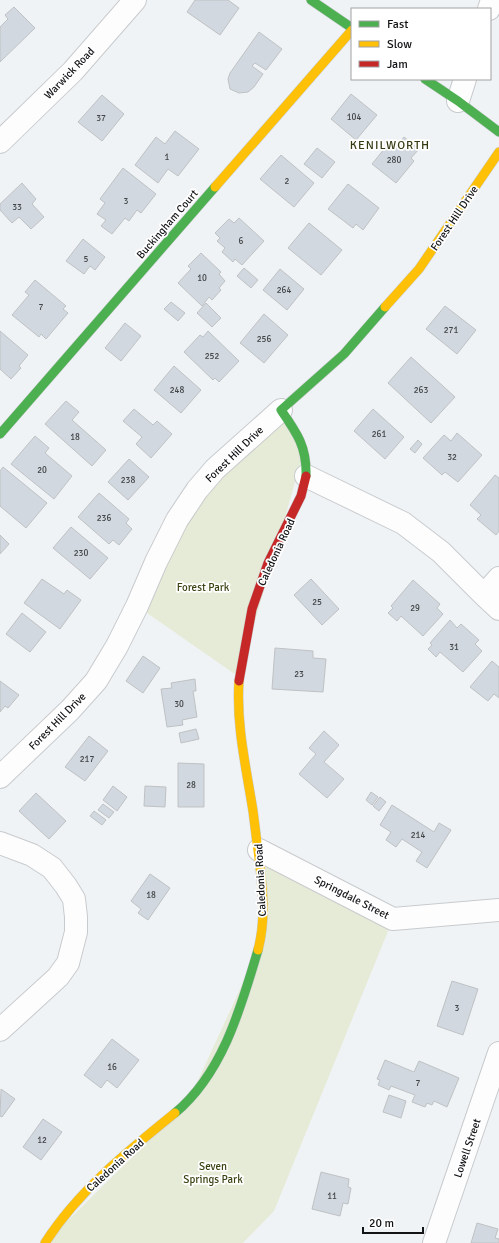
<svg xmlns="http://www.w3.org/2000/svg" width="499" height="1243" font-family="Signika,sans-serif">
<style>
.green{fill:#e6ebd7}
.building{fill:#d1d8df;stroke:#bfc2c4}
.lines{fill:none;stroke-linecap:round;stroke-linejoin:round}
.street-casing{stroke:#c8cbcd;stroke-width:24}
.fast-casing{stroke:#c8cbcd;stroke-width:10}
.slow-casing{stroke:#c8cbcd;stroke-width:10}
.jam-casing{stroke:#c8cbcd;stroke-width:10}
.street{stroke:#fdfdfe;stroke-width:22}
.fast{stroke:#4caf50;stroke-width:9}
.slow{stroke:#ffc107;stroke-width:9}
.jam{stroke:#c62828;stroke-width:9}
.labels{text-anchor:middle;stroke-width:3.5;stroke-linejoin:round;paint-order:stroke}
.number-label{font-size:9px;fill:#424548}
.street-label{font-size:11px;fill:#131416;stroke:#fff}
.park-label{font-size:11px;fill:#3b4212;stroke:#fff}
.neighbourhood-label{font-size:12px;letter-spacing:1px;fill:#363b13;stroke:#fff}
</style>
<rect width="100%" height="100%" fill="#f0f3f6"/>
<!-- green -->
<path class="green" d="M281 410 304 451 239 677 137 606 177 520Z
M259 850 393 919 274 1211 243 1243H45L188 1102 259 948Z"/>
<!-- building -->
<path class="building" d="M195 0H228L239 8 220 35 187 12Z
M14 7 35 28 0 62V27L8 19 5 15Z
M259 32 282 49 266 70 255 63 252 66 263 74 254 87 248 92 239 93 230 89 228 79 230 73Z
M351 94 377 115 356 140 331 119Z
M102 95 124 114 102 141 78 122Z
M175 131 199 149 178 176 168 169 158 183 135 165 156 137 165 144Z
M404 137 419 149 411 158 414 161 396 183 372 164 385 148 388 151 394 144 397 146Z
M317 148 335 162 322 178 304 164Z
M281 155 314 183 294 207 260 179Z
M123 168 156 194 141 213 137 210 129 221 125 218 112 234 101 226 106 220 97 214 105 203 100 199Z
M22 183 36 199 32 204 44 217 31 229 19 217 12 223 0 210V204Z
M348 184 379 208 363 230 356 224 353 228 328 209Z
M239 218 264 241 242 265 235 259 233 262 222 252 225 248 217 241 220 238 215 233 229 219 234 223Z
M309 223 342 250 321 275 288 248Z
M83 239 105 257 95 270 90 266 84 274 66 261Z
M201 253 221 272 219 274 225 281 219 288 221 290 212 300 209 297 202 306 178 283 191 269 188 266Z
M244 268 258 280 251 288 237 276Z
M280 269 304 289 287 310 263 290Z
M35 280 66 306 63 309 68 313 46 339 41 334 39 337 12 315 29 295 25 292Z
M171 302 185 313 178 321 164 309Z
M206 303 221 318 212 327 197 313Z
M445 306 476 330 457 354 426 329Z
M264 314 288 335 264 363 240 343Z
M125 323 141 336 121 361 105 348Z
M0 331 28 355 19 366 21 368 11 379 0 369Z
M208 331 239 361 219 382 215 378 213 380 184 352 200 335 203 337Z
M411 357 455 397 431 423 388 383Z
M174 366 201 390 181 413 154 390Z
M66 401 79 412 72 420 106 450 92 466 45 424Z
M134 409 153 425 157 421 172 434 151 458 136 444 142 437 123 421Z
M373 409 404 437 385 459 354 431Z
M457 433 482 455 458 482 445 472 442 475 423 458 444 435 451 441Z
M35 436 49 448 45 453 72 476 54 499 11 464Z
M418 440 422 444 415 453 410 449Z
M129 459 149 477 128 500 108 482Z
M3 467 47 503 26 528 0 506V471Z
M495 475 499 478V531L496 535 477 519 481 515 470 505Z
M99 493 129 519 126 523 132 529 119 545 113 540 109 544 78 517Z
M71 527 108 558 90 579 53 548Z
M0 535 9 544 0 554Z
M42 579 64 594 67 590 81 600 60 629 24 603Z
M311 579 339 609 322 625 294 595Z
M413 580 440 604 437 608 443 614 423 636 401 616 397 621 388 613 393 608 391 606Z
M22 613 46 632 30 652 6 634Z
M450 620 457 628 461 624 479 640 475 644 482 651 463 672 440 652 436 657 428 649 432 645 430 643Z
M275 648 313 651V658L326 659 323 692 272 689Z
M143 656 160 668 143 693 126 681Z
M492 661 499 667V698L494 694 488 701 470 687Z
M195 679 196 691H193L197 717 182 720 183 725 167 727 161 689 172 688 171 683Z
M0 681 19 695 8 708 5 706 0 712Z
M196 729 199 739 181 743 179 733Z
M324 731 339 745 324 762 344 779 327 798 299 774 316 754 309 748Z
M89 736 108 751 85 781 65 767Z
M178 763 204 764V807H178Z
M113 786 127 797 117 811 103 800Z
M145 786 166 787 165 807 144 806Z
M371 792 378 797 372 805 366 800Z
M36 793 66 821 49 839 19 811Z
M380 797 386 802 379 811 373 806Z
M103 804 114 812 109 818 98 810Z
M392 805 434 832 439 823 451 830 427 868 416 861 422 852 402 839 396 847 386 840 391 832 380 825Z
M94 811 106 820 102 825 90 816Z
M150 874 170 888 148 920 138 913 141 909 131 901Z
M452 981 478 989 463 1035 437 1026Z
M112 1039 139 1060 117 1088 107 1080 101 1088 84 1075Z
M385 1060 414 1072 419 1061 459 1078 447 1107 434 1101 432 1105 427 1103 425 1107 412 1102 415 1095 391 1086 389 1090 378 1085 380 1080 377 1079Z
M1 1089 15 1099 2 1117 0 1116Z
M389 1095 406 1101 401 1118 383 1112Z
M43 1119 62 1132 41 1160 23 1147Z
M321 1172 349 1179 348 1187 351 1188 348 1204 343 1203 340 1216 312 1209Z
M477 1223 498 1229 495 1238 499 1239V1243H471Z"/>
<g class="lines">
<defs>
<path id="street" d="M489 9 492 0
M458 101 465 79
M0 142 73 71 135 0
M306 476 403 523 441 552 484 595 499 609
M484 595 499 578
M0 777 70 710 96 681 117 646 137 606 156 562 177 520 197 490 215 469 281 410
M0 843 32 855 52 868 66 886 74 899 76 917V932L68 963 58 977 0 1030
M259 850 393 919 499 910
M434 1243 499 1053"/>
<path id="fast" d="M311 0 352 28
M425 79 458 101 499 132
M0 434 215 187
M306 476C307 447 297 433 281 410L344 354 385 307
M175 1113C223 1073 241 1007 258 950"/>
<path id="slow" d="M215 187 352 30
M385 307 419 269 499 152
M239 681C236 724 246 767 253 811 255 827 257 843 259 859 263 889 266 920 258 950
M45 1243C78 1191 128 1151 175 1113"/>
<path id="jam" d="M239 681 252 609 268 563 301 496 306 476"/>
</defs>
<!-- street casing -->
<use href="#street" class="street-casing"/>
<!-- fast casing -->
<use href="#fast" class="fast-casing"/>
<!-- slow casing -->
<use href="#slow" class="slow-casing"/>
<!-- jam casing -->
<use href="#jam" class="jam-casing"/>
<!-- street -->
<use href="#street" class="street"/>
<!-- fast -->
<use href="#fast" class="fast"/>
<!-- slow -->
<use href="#slow" class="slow"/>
<!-- jam -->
<use href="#jam" class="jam"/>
</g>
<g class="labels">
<!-- number labels -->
<g class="number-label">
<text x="354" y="120">104</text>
<text x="101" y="121">37</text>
<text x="167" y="160">1</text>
<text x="394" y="163">280</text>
<text x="287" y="184">2</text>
<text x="126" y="204">3</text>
<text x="17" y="210">33</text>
<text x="241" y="244">6</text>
<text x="86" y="262">5</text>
<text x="202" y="281">10</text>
<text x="284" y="293">264</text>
<text x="41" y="310">7</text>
<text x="451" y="333">271</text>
<text x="264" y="342">256</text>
<text x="212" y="359">252</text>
<text x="177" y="393">248</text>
<text x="421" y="393">263</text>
<text x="379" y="437">261</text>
<text x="75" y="440">18</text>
<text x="452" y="460">32</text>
<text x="42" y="473">20</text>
<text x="128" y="483">238</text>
<text x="104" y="521">236</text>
<text x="81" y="556">230</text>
<text x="317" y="605">25</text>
<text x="415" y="611">29</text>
<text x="454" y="650">31</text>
<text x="299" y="677">23</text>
<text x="179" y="707">30</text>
<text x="87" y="762">217</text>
<text x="191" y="788">28</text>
<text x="418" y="838">214</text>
<text x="151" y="898">18</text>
<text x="457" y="1011">3</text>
<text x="112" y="1070">16</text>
<text x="418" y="1086">7</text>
<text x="42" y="1143">12</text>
<text x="332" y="1199">11</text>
</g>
<!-- street labels -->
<g class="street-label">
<text transform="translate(69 73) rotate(-46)" y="4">Warwick Road</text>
<text transform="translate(454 218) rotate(-56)" y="4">Forest Hill Drive</text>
<text transform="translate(167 224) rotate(-49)" y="4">Buckingham Court</text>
<text transform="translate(234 454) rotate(-44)" y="4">Forest Hill Drive</text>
<text transform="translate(276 552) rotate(-65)" y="4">Caledonia Road</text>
<text transform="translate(57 721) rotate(-45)" y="4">Forest Hill Drive</text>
<text transform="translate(260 880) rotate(-93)" y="4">Caledonia Road</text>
<text transform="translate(352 897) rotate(27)" y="4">Springdale Street</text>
<text transform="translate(467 1148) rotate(-71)" y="4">Lowell Street</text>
<text transform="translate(115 1165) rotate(-42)" y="4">Caledonia Road</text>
</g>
<!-- park labels -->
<g class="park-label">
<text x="203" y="591">Forest Park</text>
<text x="213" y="1170">Seven<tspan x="213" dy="13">Springs Park</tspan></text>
</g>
<!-- neighbourhood labels -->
<g class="neighbourhood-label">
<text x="390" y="149">KENILWORTH</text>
</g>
</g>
<!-- legend -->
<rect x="351" y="8" width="140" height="72" fill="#ffffff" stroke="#a1a1a2"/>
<rect x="359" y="21" width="20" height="6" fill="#4caf50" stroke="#a1a1a2"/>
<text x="387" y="28" font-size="12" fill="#131416">Fast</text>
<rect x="359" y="41" width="20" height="6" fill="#ffc107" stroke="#a1a1a2"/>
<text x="387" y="48" font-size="12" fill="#131416">Slow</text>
<rect x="359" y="61" width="20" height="6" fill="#c62828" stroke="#a1a1a2"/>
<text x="387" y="68" font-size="12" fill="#131416">Jam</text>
<!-- scale -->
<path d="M363 1227v6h60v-6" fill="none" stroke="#131416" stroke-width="2"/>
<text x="369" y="1227" font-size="12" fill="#131416" stroke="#ffffff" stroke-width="3" paint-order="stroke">20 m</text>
</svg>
